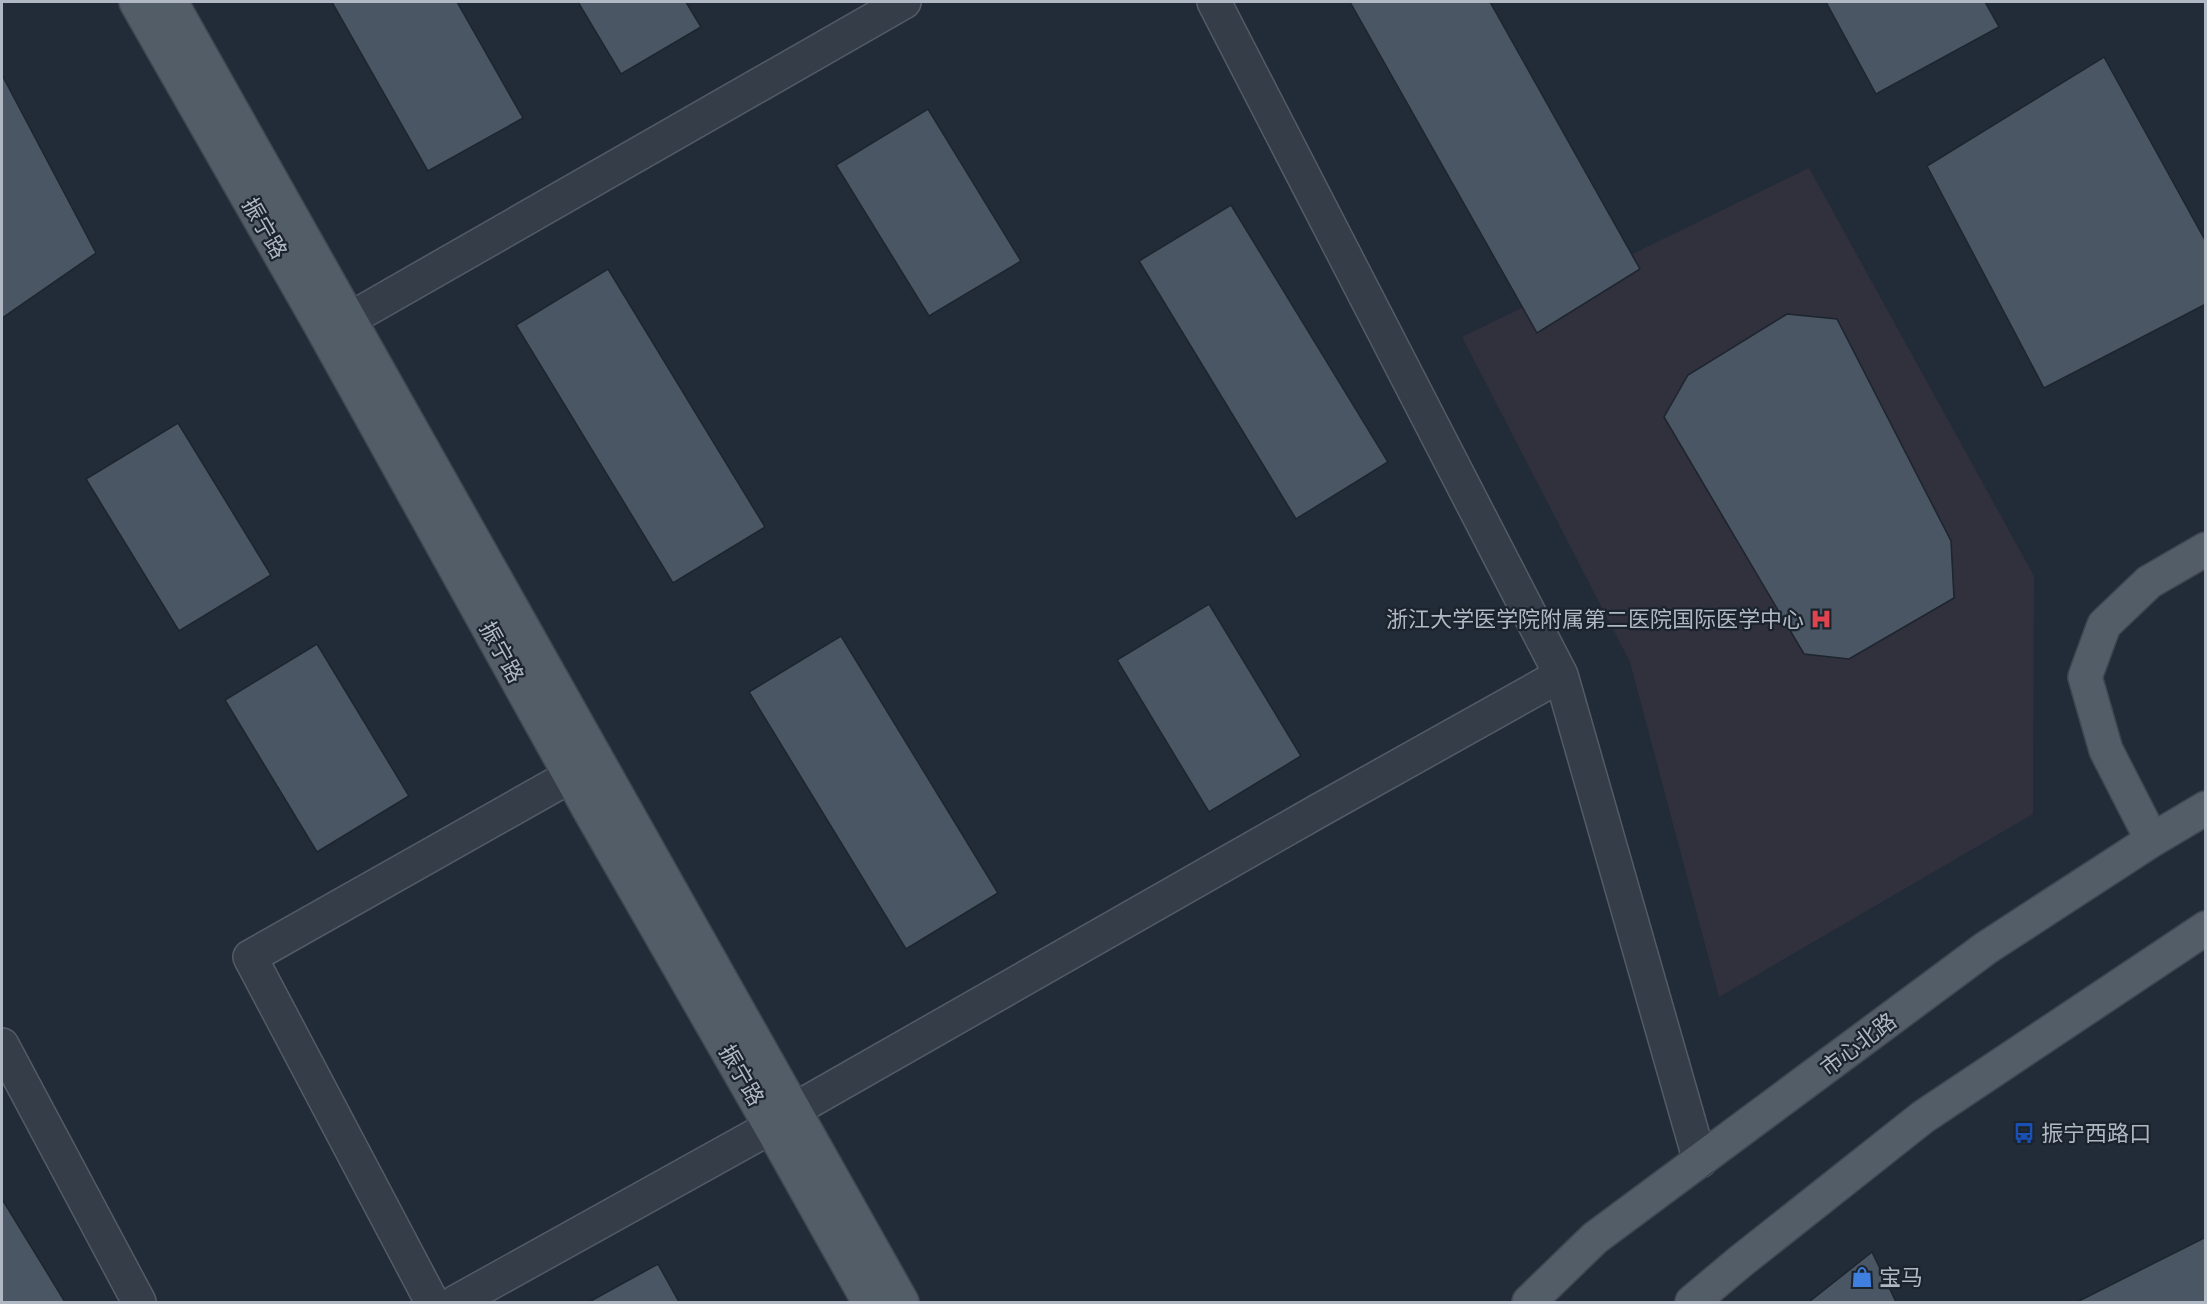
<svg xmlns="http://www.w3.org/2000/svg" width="2207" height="1304" font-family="Karla,'Noto Sans SC',sans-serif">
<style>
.medical{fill:#31303d}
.building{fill:#4a5663;stroke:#1d252f;stroke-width:1.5}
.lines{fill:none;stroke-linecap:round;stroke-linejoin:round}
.minor-casing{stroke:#535b66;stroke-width:36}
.major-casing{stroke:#3f4751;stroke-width:36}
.minor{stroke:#353e48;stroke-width:33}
.major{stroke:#535d68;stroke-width:33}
.labels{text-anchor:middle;stroke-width:4.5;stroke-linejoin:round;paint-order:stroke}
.street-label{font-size:22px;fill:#b0b8c4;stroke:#1b232d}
.poi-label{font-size:22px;fill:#b0b8c4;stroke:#1b232d;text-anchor:start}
</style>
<rect width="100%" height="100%" fill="#222c38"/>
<!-- medical -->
<path class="medical" d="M1809 168 2034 576 2033 814 1719 997 1630 662 1462 337Z"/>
<!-- building -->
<path class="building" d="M332 2H457L523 118 428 171Z
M578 2H686L701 27 621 74Z
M1350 2H1490L1640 269 1537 333Z
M1826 2H1985L1999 27 1876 94Z
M2104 57 2206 242V304L2044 388 1927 166Z
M2 75 96 253 2 318Z
M928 109 1021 261 929 316 836 165Z
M1231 205 1388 462 1296 519 1139 261Z
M608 269 765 527 673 583 516 325Z
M1787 314 1837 319 1951 541 1954 598 1849 659 1804 654 1664 417 1688 375Z
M178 423 271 575 179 631 86 479Z
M1209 604 1301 756 1209 812 1117 660Z
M841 636 998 893 906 949 749 692Z
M317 644 409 796 317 852 225 700Z
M2 1199 65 1302H2Z
M2206 1237V1302H2077Z
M1872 1252 1896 1302H1809Z
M658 1264 679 1302H589Z"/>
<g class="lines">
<defs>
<path id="minor" d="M1214 2 1561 675 1700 1161
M323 326 350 319 904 2
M2 1045 139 1302
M432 1302 250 957 581 770
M456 1302 771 1127 794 1110 1318 811 1561 675"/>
<path id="major" d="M136 2 321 326 591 813 771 1127 869 1302
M171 2 902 1302
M2152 840 2106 750 2085 677 2104 625 2149 582 2206 549
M1529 1302 1595 1238 1986 948 2152 840 2206 808
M1692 1302 1741 1261 1923 1117 2206 928"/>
</defs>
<!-- minor casing -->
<use href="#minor" class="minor-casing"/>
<!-- major casing -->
<use href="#major" class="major-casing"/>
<!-- minor -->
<use href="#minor" class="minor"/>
<!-- major -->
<use href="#major" class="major"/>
</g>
<!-- icons -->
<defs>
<symbol id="hospital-bare" viewBox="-9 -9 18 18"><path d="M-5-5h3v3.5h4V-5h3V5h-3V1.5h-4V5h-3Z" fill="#e0444e" stroke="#1b232d" stroke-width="2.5" paint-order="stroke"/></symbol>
<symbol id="bus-bare" viewBox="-9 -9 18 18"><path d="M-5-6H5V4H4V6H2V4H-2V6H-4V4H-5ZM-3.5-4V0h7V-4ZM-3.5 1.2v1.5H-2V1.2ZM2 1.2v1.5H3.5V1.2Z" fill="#1a4fb4" stroke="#1b232d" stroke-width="2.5" paint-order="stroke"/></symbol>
<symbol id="shop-bare" viewBox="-9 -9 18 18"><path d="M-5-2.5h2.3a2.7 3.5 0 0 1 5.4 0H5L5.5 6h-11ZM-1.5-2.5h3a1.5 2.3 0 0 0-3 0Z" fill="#3f7fe0" stroke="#1b232d" stroke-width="2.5" paint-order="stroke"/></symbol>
</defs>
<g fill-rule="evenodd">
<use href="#hospital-bare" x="1806" y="604" width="30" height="30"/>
<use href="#bus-bare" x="2009" y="1118" width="30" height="30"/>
<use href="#shop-bare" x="1847" y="1262" width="30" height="30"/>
</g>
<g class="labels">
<!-- street labels -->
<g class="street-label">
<text transform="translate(265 228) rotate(60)" y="8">振宁路</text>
<text transform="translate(502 652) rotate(61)" y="8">振宁路</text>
<text transform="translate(1858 1044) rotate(-37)" y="8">市心北路</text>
<text transform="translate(742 1075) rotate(60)" y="8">振宁路</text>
</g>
<!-- poi labels -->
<g class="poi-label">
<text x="1804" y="627" text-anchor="end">浙江大学医学院附属第二医院国际医学中心</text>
<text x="2041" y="1141">振宁西路口</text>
<text x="1879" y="1285">宝马</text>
</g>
</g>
<!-- border -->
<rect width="2207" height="1304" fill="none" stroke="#b0b8c4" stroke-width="6"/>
</svg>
